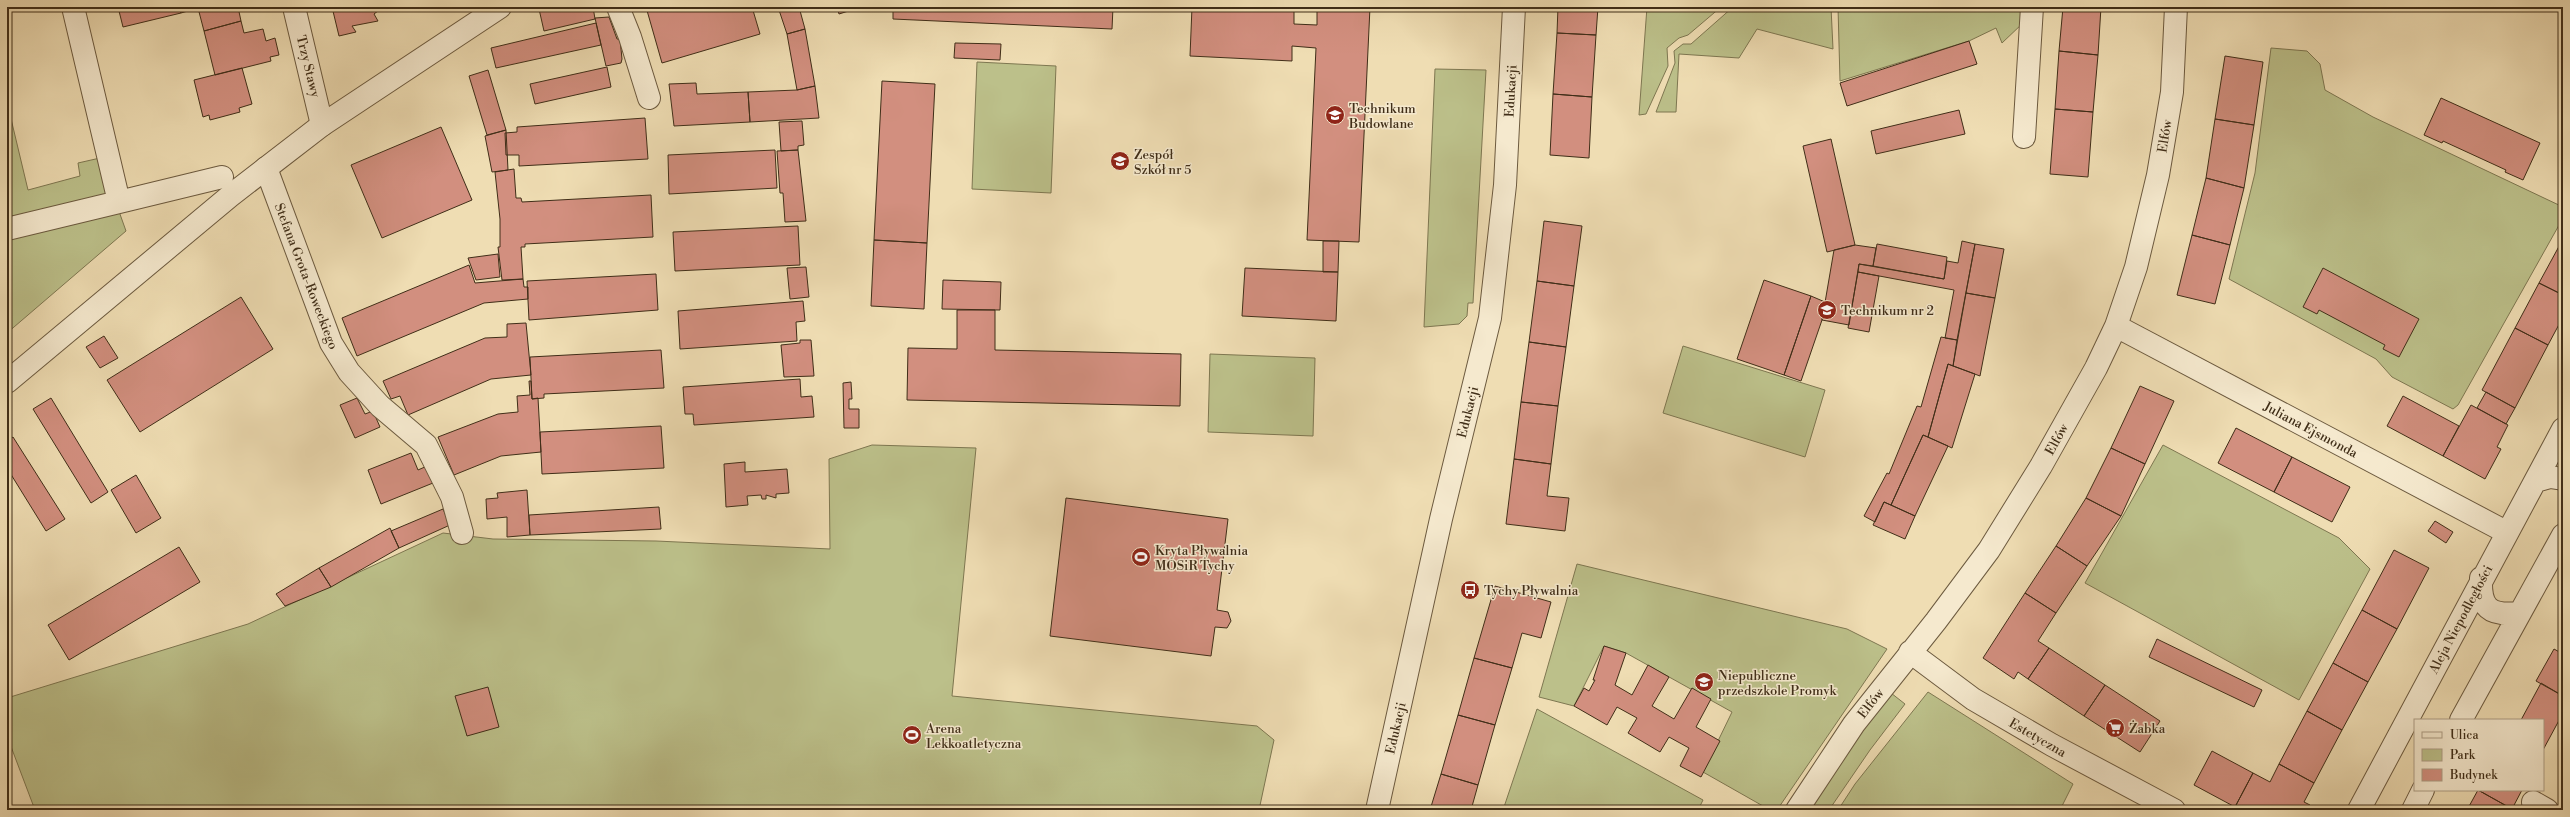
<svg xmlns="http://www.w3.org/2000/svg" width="2570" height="817" font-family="'Libre Bodoni',serif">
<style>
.green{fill:#bcc08a;stroke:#7e7751}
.building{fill:#d28f7f;stroke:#402e18}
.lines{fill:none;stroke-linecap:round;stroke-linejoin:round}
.minor-casing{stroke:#6c5a3f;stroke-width:24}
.tertiary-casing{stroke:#6c5a3f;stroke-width:24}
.minor{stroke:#f5e9ce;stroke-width:22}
.tertiary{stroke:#f5e9ce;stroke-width:22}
.labels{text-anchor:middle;stroke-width:3;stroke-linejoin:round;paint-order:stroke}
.street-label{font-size:13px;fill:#402e18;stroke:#f5e9ce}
.poi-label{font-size:13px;fill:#402e18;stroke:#f5e9ce;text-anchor:start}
</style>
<rect width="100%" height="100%" fill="#efddb3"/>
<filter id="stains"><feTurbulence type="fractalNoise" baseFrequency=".005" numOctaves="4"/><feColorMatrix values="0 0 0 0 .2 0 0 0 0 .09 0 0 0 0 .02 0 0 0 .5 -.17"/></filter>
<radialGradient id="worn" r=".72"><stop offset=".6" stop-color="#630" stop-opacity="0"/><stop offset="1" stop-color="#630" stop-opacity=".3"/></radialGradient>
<!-- green -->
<path class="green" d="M1647 7H1721L1688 35 1679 38 1667 48 1668 66 1646 114 1639 115Z
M1733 7H1831L1833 49 1757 29 1739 58 1679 54 1676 112H1656L1675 63 1674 51 1683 44H1691Z
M1838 7H2023V23L2002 43 1996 28 1969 41 1840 81Z
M2271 48 2307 51 2320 64 2325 90 2373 117 2563 207V218L2458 405 2453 409 2392 377 2376 359 2229 279 2255 173Z
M977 62 1056 66 1051 193 972 189Z
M1435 69 1486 70 1473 303H1468L1467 316 1459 324 1424 327Z
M7 102 28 190 80 176 78 163 100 158 126 231 7 333Z
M1683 346 1825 390 1805 457 1663 413Z
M1210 354 1315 358 1313 436 1208 432Z
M872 445 976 448 952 696 1257 726 1274 740 1259 810H35L7 736V698L248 624 443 533 493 539 656 541 830 549 829 459Z
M2163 445 2339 538 2370 569 2299 700 2085 583Z
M1577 564 1847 629 1887 649 1777 810H1770L1703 772 1732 712 1626 653 1604 646 1574 706 1539 697Z
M1928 692 2073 784 2060 810H1838L1855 784Z
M1891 693 1905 704 1870 750 1829 810H1804L1858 727Z
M1537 709 1703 800 1698 810H1503Z"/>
<!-- building -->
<path class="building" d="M118 7H179L181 13 123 27Z
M179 7H238L241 21 204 31 198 8 181 13Z
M332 7H383L374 14 378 21 352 26 356 32 339 36Z
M546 7H593L595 19 544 31 539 9Z
M646 7H752L760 34 662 63Z
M778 7H799L805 29 787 34Z
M837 7H858V8L839 14Z
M893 7H1113L1112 29 893 19Z
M1192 7H1294V24L1317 25V7H1370L1359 242 1307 240 1316 48 1292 46V61L1190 56Z
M1558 7H1598L1596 35 1557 33Z
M2063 7H2101L2098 55 2059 51Z
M609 17 617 39H620L622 59 621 63 606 66 595 18Z
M241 21 244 33 263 29 266 41 275 38 279 55 270 57 271 61 215 75 204 31Z
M596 23 601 45 496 68 491 48Z
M805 29 815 86 797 90 787 34Z
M1557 33 1596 35 1592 97 1553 94Z
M1969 41 1977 64 1847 106 1840 83Z
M955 43 1001 44 1000 60 954 58Z
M2059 51 2098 55 2093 112 2055 109Z
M2225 56 2263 62 2254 125 2215 119Z
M607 67 611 87 535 104 530 84Z
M242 68 252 104 239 108 240 112 210 120 209 115 203 117 194 80Z
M488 70 506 130 487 135 469 76Z
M882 81 935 84 927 243 874 240Z
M696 83 697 94 748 92 750 122 674 126 669 84Z
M815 86 819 118 750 122 748 92 797 90Z
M1553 94 1592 97 1589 158 1550 155Z
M2441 98 2540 143 2523 180 2505 172 2506 170 2443 141 2442 143 2424 135Z
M2055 109 2093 112 2088 177 2050 174Z
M1959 110 1965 134 1876 154 1871 131Z
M645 118 648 159 519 166V155H506L505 133 517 132V127Z
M2215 119 2254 125 2244 188 2206 178Z
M802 121 804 145 798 146V150L781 151 779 122Z
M441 127 472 200 382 238 351 165Z
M506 130 508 170 492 172 485 136Z
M1831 139 1855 245 1827 252 1803 146Z
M775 150 777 188 669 194 668 155Z
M798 150 806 221 785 222 783 193H780L777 151Z
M514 169 516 198H521L522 202 651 195 653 237 525 244V247H521L523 279 502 280 498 247H500V219L495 172Z
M2206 178 2244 188 2230 245 2192 235Z
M1544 221 1582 226 1574 286 1537 281Z
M798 226 800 265 675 271 673 232Z
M2192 235 2230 245 2215 304 2177 295Z
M2563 239V295L2539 283Z
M874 240 927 243 924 309 871 306Z
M1323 241H1339L1338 272H1323Z
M1962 241 1975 244 1957 340 1945 338 1954 290 1858 272 1859 264 1944 279 1947 261 1958 263Z
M1877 244 1947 257 1944 279 1873 266Z
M1975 244 2004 249 1995 298 1966 293Z
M1855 245 1876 248 1873 266 1859 264 1849 325 1822 320 1834 250Z
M498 254 500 277 476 280 468 258Z
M469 265 475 283 523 279 524 287H528V299L484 303 357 356 342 318Z
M806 267 809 297 790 299 787 268Z
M1245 268 1338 272 1336 321 1242 316Z
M2323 268 2419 319 2399 357 2383 349 2385 345 2319 310 2317 314 2303 307Z
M1858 272 1879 276 1869 332 1848 328Z
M656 274 658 310 529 320 527 281Z
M943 280 1001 282 1000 310 942 309Z
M1764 280 1811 296 1784 375 1737 359Z
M1537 281 1574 286 1566 347 1529 342Z
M2539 283 2563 295V317L2548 345 2515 328Z
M1966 293 1995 298 1980 376 1953 366Z
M1811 296 1825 302 1822 320 1801 381 1784 375Z
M241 297 273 349 140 432 107 380Z
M803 301 805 321 796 322 797 341 680 349 678 311Z
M957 310H995V350L1181 354 1180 406 907 400 908 348 957 349Z
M526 323 531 375 491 379 408 415 400 396 391 399 383 381 485 338 507 337V324Z
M2515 328 2548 345 2515 408 2482 390Z
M104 336 118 358 100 368 86 347Z
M1941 337 1957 340 1953 366 1948 364 1928 437 1923 435 1891 505 1884 502 1875 522 1864 516 1887 473 1889 474 1917 406 1921 407Z
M800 340H811L814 376 784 377 781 345 800 343Z
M1529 342 1566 347 1558 406 1521 402Z
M661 350 664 388 544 394V398L532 399 530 357Z
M1948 364 1975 374 1952 448 1928 437Z
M800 379 801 397 812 396 814 417 694 425 693 414H685L683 387Z
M529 381H531L532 399 538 398 541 452 501 456 454 475 438 437 498 414 518 412 517 396 530 395Z
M851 382 852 399H849V409H859V428H844L843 383Z
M2140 386 2174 401 2145 464 2111 448Z
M2486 392 2515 408 2506 424 2477 408Z
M2403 396 2459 426 2443 456 2387 426Z
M51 398 108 492 91 503 33 409Z
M357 398 365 414 373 411 380 427 355 438 340 405Z
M1521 402 1558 406 1551 464 1514 459Z
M2471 405 2508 425 2497 447 2501 449 2485 479 2443 456Z
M661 426 664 468 542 474 540 432Z
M2236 428 2292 457 2274 492 2218 463Z
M1923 435 1948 446 1915 516 1891 505Z
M13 437 65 519 46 531 7 468V441Z
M2111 448 2145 464 2121 516 2086 498Z
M411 453 418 470 427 466 433 483 381 504 368 470Z
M2292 457 2350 487 2332 522 2274 492Z
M1514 459 1551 464 1547 496 1569 498 1565 531 1506 524Z
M745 462V472L787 469 789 493 776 494V498L766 495V499H762L761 495 747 496 748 505 726 507 724 464Z
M136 475 161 518 136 533 111 490Z
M527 490 530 535 507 537V517L487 519 486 499 498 498 497 493Z
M1066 498 1228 519 1217 610 1228 612 1231 621 1227 628 1215 627 1211 656 1050 636Z
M2086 498 2121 516 2087 566 2056 546Z
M1884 502 1915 516 1905 539 1873 525Z
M659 507 661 529 530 535 529 515Z
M443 509 450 525 399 548 391 531Z
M2435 521 2453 532 2446 543 2428 531Z
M390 528 399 548 331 587 319 568Z
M2056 546 2087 566 2056 613 2025 593Z
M179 547 200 582 69 660 48 625Z
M2394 550 2429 568 2397 629 2362 610Z
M319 568 331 587 285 606 276 594Z
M1495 586 1551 602 1541 638 1522 633 1512 668 1474 658Z
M2025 593 2056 613 2038 641 2049 648 2028 679 2018 672 2014 679 1983 658Z
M2362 610 2397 629 2368 682 2333 663Z
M2157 639 2262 690 2254 707 2149 657Z
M1604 646 1626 653 1615 685 1632 695 1648 665 1669 677 1652 706 1674 719 1692 688 1711 699 1696 727 1720 741 1701 777 1680 766 1689 748 1669 737 1660 752 1628 733 1637 718 1617 707 1607 725 1574 706 1584 688 1589 691 1595 680H1593Z
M2049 648 2105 685 2084 716 2028 679Z
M2554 649 2563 654V696L2536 681Z
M1474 658 1512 668 1495 725 1458 715Z
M2333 663 2368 682 2342 730 2307 711Z
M2541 683 2563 696V713L2543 750V720H2521Z
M2105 685 2160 721 2140 752 2084 716Z
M488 687 499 727 467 736 455 696Z
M2307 711 2342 730 2314 783 2279 764Z
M1458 715 1495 725 1478 785 1441 774Z
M2212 751 2253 773 2235 807 2194 785Z
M2279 764 2314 783 2304 802 2310 805 2308 810H2241L2235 807 2253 773 2270 782Z
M1441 774 1478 785 1471 810H1430Z
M2478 790 2512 809 2511 810H2467Z
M2478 790H2522L2512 809Z"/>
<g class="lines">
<defs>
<path id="minor" d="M294 7 322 125
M618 7 630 37 649 98
M2024 137 2032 7
M266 168 331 343 349 372 380 406 426 445 452 497 462 533
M119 202 222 177
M7 229 119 202 73 7
M2116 326 2506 532
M1910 652 1973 699 2052 745 2174 810
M2533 802 2547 810
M1797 810 1854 724 1936 621 1989 550 2041 466 2096 368 2116 326 2136 267 2158 175 2172 92 2176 7"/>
<path id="tertiary" d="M7 382 230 196 322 125 500 7
M2536 481 2550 477 2563 479
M2481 578C2480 608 2489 616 2519 613
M2461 720 2563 535
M1377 810 1441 519 1490 318 1505 185 1514 7
M2359 810 2563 429
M2413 810 2423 790"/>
</defs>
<!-- minor casing -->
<use href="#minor" class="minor-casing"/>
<!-- tertiary casing -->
<use href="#tertiary" class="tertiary-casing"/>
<!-- minor -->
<use href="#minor" class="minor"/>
<!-- tertiary -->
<use href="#tertiary" class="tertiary"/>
</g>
<!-- icons -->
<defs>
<symbol id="school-disc" viewBox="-11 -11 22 22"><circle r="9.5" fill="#8f2418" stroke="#f5e9ce"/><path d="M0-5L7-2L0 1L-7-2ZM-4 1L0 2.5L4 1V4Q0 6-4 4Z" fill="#fff"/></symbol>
<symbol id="stadium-disc" viewBox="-11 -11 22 22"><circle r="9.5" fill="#8f2418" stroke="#f5e9ce"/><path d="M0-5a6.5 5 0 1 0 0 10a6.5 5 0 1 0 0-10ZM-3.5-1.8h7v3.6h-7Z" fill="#fff"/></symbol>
<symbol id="bus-disc" viewBox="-11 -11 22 22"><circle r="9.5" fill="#8f2418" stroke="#f5e9ce"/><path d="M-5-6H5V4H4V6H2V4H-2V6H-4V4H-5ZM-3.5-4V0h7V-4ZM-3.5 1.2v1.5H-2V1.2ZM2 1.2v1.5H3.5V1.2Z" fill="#fff"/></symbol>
<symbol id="supermarket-disc" viewBox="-11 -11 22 22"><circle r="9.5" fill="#8f2418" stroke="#f5e9ce"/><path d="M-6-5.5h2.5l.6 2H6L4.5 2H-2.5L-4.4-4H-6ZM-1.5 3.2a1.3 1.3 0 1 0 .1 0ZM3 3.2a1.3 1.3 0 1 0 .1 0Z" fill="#fff"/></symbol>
</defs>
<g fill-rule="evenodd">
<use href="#school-disc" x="1324" y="104" width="22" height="22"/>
<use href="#school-disc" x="1109" y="150" width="22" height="22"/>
<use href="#school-disc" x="1816" y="299" width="22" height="22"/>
<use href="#stadium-disc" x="1130" y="546" width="22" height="22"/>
<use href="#bus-disc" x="1459" y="579" width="22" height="22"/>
<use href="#school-disc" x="1693" y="671" width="22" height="22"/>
<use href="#supermarket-disc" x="2104" y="717" width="22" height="22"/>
<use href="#stadium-disc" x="901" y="724" width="22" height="22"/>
</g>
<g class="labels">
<!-- street labels -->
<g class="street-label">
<text transform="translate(309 66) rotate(76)" y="5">Trzy Stawy</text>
<text transform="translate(1510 91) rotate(-87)" y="5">Edukacji</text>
<text transform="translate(2164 136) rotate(-81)" y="5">Elfów</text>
<text transform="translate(307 276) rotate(69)" y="5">Stefana Grota-Roweckiego</text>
<text transform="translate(1467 412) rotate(-76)" y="5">Edukacji</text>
<text transform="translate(2311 429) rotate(28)" y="5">Juliana Ejsmonda</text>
<text transform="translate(2056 439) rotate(-61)" y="5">Elfów</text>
<text transform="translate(2460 619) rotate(-62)" y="5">Aleja Niepodległości</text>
<text transform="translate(1870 703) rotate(-52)" y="5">Elfów</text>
<text transform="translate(1395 728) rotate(-77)" y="5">Edukacji</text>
<text transform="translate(2038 737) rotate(30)" y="5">Estetyczna</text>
</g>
<!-- poi labels -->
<g class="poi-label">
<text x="1349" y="113">Technikum<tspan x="1349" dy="15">Budowlane</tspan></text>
<text x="1134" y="159">Zespół<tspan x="1134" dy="15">Szkół nr 5</tspan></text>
<text x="1841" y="315">Technikum nr 2</text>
<text x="1155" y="555">Kryta Pływalnia<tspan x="1155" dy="15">MOSiR Tychy</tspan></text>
<text x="1484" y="595">Tychy Pływalnia</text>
<text x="1718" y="680">Niepubliczne<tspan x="1718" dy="15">przedszkole Promyk</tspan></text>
<text x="926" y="733">Arena<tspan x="926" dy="15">Lekkoatletyczna</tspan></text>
<text x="2129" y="733">Żabka</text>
</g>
</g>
<!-- margin -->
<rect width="2570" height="817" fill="none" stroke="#efddb3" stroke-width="24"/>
<rect x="8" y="8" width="2554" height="801" fill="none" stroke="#402e18" stroke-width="2"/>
<rect x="12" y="12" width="2546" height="793" fill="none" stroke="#402e18"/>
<!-- legend -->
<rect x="2414" y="719" width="130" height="72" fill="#f5e9ce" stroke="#ad9e85"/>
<rect x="2422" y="732" width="20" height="6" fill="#f5e9ce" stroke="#ad9e85"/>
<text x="2450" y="739" font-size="12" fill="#402e18">Ulica</text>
<rect x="2422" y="749" width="20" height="12" fill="#bcc08a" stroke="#ad9e85"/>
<text x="2450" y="759" font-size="12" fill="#402e18">Park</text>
<rect x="2422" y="769" width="20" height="12" fill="#d28f7f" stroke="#ad9e85"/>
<text x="2450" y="779" font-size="12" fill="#402e18">Budynek</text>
<rect width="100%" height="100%" filter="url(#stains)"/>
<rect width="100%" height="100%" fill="url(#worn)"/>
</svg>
